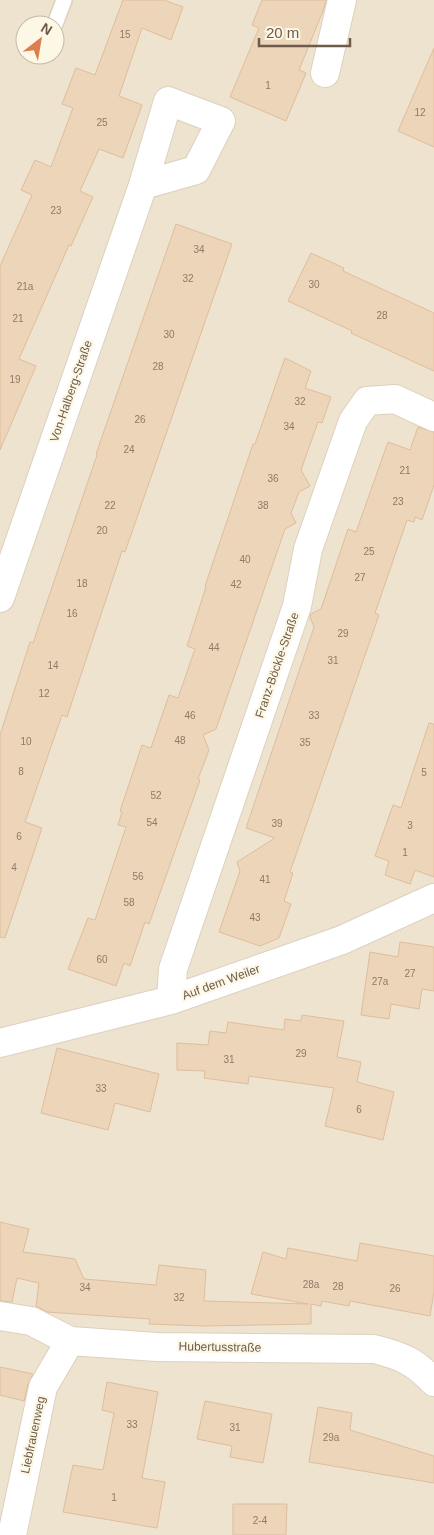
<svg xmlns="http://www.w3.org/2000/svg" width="434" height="1535" font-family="Helvetica,sans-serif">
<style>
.residential{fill:#eee3ce;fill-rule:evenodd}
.building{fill:#edd5ba;stroke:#debd9c}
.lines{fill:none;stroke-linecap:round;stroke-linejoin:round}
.service-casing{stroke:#ddd0bd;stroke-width:18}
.minor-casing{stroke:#ddd0bd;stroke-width:30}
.service{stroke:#fff;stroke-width:15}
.minor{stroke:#fff;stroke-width:28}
.labels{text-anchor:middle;stroke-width:4.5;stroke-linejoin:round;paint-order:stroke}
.number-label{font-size:10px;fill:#8e7a66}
.street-label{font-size:12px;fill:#6e5b4a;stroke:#fdf7e6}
</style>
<rect width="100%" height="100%" fill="#faf3e0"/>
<!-- residential -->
<path class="residential" d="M0 0H434V1535H0ZM25 25H55V55H25Z"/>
<!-- building -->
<path class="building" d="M123 0H164L183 7 171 40 142 28 119 96 142 105 123 158 99 149 80 191 93 197 71 246 69 245 19 359 36 366 0 450V266L32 195 21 190 35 160 51 167 73 108 62 104 76 68 95 75Z
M262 0H326L323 11 299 70 306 73 286 121 230 97 259 28 252 25Z
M434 48V147L398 131Z
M176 224 232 244 125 552 122 551 67 717 62 715 25 822 42 828 5 938 0 937V735L30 642 33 643 97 455 96 454Z
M311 253 344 268 343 271 434 313V371L351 333 352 331 288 301Z
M285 358 311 371 305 388 331 397 322 423 318 422 301 470 310 486 299 492 291 513 296 523 285 529 216 729 203 735 209 750 198 779 200 780 149 924 145 922 130 966 124 963 116 986 68 969 88 918 95 920 126 827 118 825 122 812 120 811 142 745 151 748 169 695 178 698 195 649 187 646 206 587 205 586 253 444H255Z
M418 427 434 432V485L422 520 415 517 414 522 407 520 375 613 379 615 290 872 293 873 284 901 291 904 279 938 260 946 219 932 240 871 237 862 275 838 246 828 314 627 310 617 311 614 321 609 348 529 356 532 388 442 410 450Z
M429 723 434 724V877L415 870 410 884 385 875 389 861 375 856 393 805 401 808Z
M400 942 434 947V991L422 989 419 1009 391 1004 389 1019 361 1015 370 952 398 957Z
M302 1015 344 1021 337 1057 361 1062 357 1082 394 1092 383 1140 325 1126 334 1088 249 1076 248 1084 204 1078 205 1071 177 1070V1043L208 1045 210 1031 226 1033 228 1022 284 1030 285 1019 301 1021Z
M57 1048 159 1074 150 1112 115 1103 108 1130 41 1113Z
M0 1222 29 1229 23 1252 75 1259 84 1279 156 1285 159 1265 206 1270 204 1301 308 1304 251 1294 263 1252 286 1259 288 1248 357 1261 360 1243 434 1256V1292L430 1316 350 1301 349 1306 322 1301 321 1306 311 1304V1324L204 1326 149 1324 150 1319 47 1312 36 1306 39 1283 17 1278 12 1302 0 1301Z
M0 1367 33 1374 28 1384 24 1401 0 1395Z
M107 1382 158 1392 142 1478 165 1482 157 1528 63 1512 73 1465 103 1470 114 1413 102 1410Z
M205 1401 272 1414 263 1463 230 1457 232 1446 197 1439Z
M318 1407 352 1413 350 1430 434 1456V1483L309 1462Z
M233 1504H287L286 1535H233Z"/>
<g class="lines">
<defs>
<path id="service" d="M55 24 64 0"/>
<path id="minor" d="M325 73 342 0
M0 598 143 185 168 101 221 121 196 170 143 185
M171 1000 173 969 297 606 308 549 353 421 367 401 395 399 434 417
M0 1043 171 1000 342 940 434 898
M0 1316 31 1321 70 1341 157 1347 374 1349C402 1356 414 1361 434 1382
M12 1535 43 1387 70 1341"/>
</defs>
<!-- service casing -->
<use href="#service" class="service-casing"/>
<!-- minor casing -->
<use href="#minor" class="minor-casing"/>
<!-- service -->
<use href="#service" class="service"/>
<!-- minor -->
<use href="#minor" class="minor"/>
</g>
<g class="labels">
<!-- number labels -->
<g class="number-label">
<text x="125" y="38">15</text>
<text x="268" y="89">1</text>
<text x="420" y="116">12</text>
<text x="102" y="126">25</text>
<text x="56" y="214">23</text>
<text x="199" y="253">34</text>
<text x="188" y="282">32</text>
<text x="314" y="288">30</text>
<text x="25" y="290">21a</text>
<text x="382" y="319">28</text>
<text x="18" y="322">21</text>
<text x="169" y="338">30</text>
<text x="158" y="370">28</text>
<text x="15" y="383">19</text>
<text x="300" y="405">32</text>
<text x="140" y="423">26</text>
<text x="289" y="430">34</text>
<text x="129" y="453">24</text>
<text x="405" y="474">21</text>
<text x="273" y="482">36</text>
<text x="398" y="505">23</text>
<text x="110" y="509">22</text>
<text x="263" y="509">38</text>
<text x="102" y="534">20</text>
<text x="369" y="555">25</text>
<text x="245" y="563">40</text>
<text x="360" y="581">27</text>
<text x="82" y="587">18</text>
<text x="236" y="588">42</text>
<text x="72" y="617">16</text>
<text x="343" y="637">29</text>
<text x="214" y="651">44</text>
<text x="333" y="664">31</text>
<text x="53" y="669">14</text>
<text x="44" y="697">12</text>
<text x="190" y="719">46</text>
<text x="314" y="719">33</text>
<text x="180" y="744">48</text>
<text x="26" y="745">10</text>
<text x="305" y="746">35</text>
<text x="21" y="775">8</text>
<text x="424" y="776">5</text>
<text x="156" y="799">52</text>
<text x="152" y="826">54</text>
<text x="277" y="827">39</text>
<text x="410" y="829">3</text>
<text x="19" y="840">6</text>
<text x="405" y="856">1</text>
<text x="14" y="871">4</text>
<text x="138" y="880">56</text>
<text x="265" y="883">41</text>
<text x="129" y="906">58</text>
<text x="255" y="921">43</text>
<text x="102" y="963">60</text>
<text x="410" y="977">27</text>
<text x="380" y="985">27a</text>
<text x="301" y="1057">29</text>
<text x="229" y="1063">31</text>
<text x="101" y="1092">33</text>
<text x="359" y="1113">6</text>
<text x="311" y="1288">28a</text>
<text x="338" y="1290">28</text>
<text x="85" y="1291">34</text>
<text x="395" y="1292">26</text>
<text x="179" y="1301">32</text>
<text x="132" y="1428">33</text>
<text x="235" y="1431">31</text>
<text x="331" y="1441">29a</text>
<text x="114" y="1501">1</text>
<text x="260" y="1524">2-4</text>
</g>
<!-- street labels -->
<g class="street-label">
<text transform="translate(71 391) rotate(-71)" y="4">Von-Halberg-Straße</text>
<text transform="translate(277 665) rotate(-71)" y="4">Franz-Böckle-Straße</text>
<text transform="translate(221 982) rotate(-20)" y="4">Auf dem Weiler</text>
<text transform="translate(220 1347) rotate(1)" y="4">Hubertusstraße</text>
<text transform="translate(33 1435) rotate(-78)" y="4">Liebfrauenweg</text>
</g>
</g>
<!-- north arrow -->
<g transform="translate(40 40) rotate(31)"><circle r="24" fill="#fdf7e6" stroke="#c4b9a8"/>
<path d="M0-4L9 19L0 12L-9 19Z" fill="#dc7f4e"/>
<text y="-8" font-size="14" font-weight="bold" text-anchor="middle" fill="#6e5b4a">N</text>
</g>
<!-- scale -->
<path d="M259 38v8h91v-8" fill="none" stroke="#6e5b4a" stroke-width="2.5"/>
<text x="266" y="38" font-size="15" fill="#6e5b4a" stroke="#fdf7e6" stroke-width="4" paint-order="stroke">20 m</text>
</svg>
